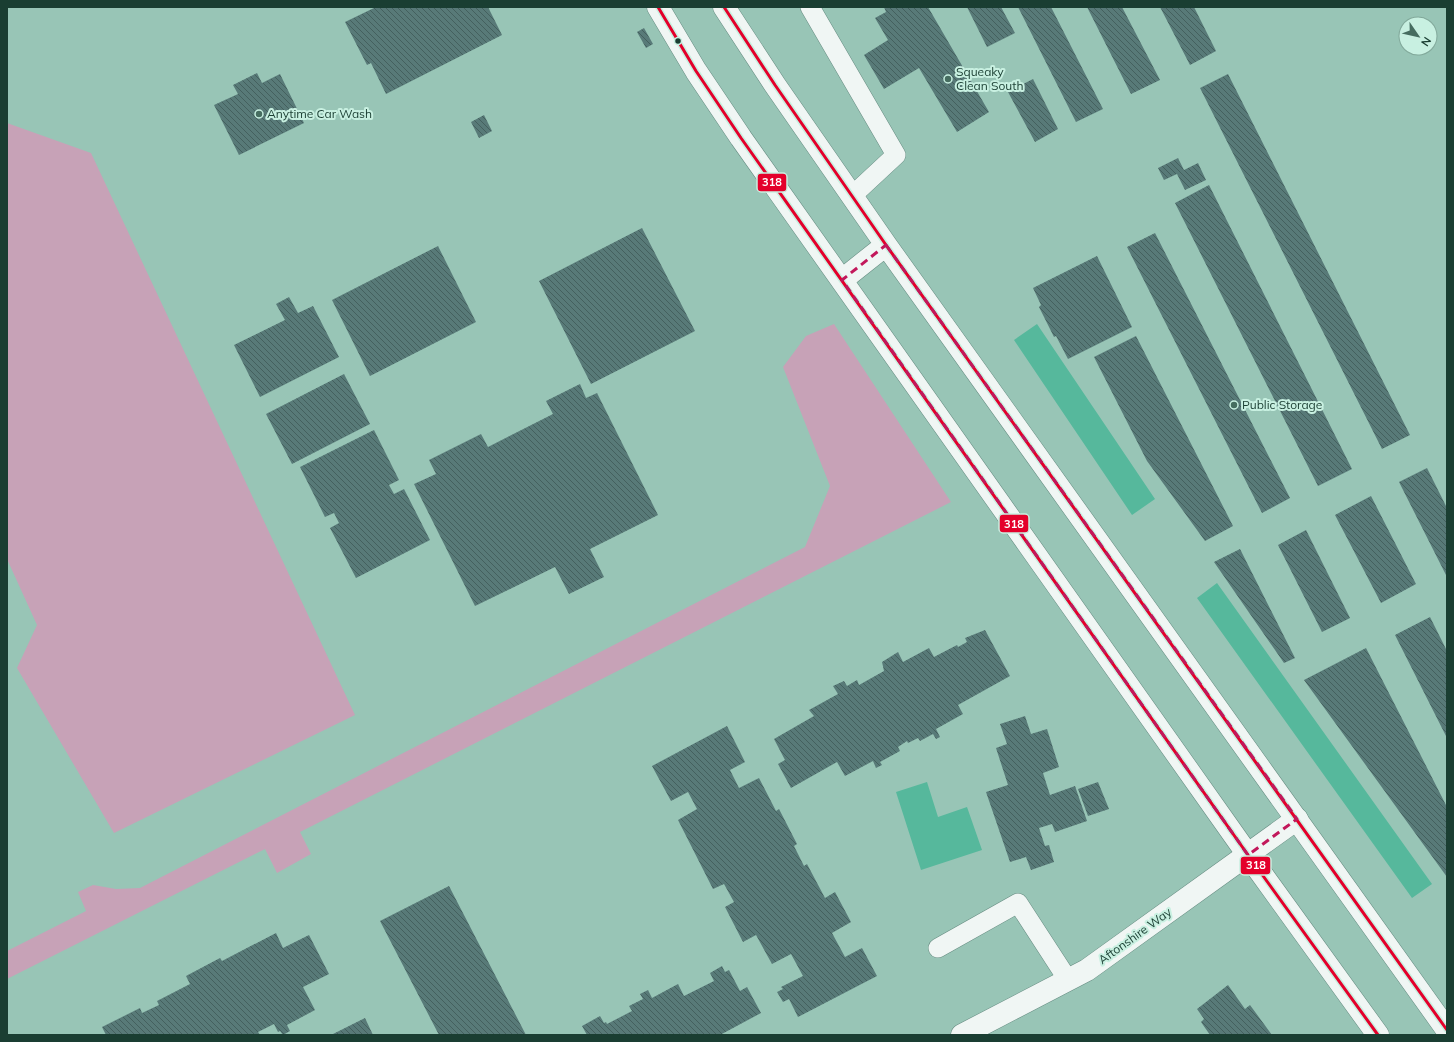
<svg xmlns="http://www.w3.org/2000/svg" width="1454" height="1042" font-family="Mulish,sans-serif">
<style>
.grass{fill:#c7a2b7}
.water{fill:#56b89c}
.building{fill:url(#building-back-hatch)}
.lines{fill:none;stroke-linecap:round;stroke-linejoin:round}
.service-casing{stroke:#658b80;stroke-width:20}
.minor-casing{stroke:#658b80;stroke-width:23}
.secondary-casing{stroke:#658b80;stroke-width:23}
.service{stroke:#f0f6f4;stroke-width:19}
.minor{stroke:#f0f6f4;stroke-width:22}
.secondary{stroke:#f0f6f4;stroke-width:22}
.bus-1-casing{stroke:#c8f0e1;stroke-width:6}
.bus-1{stroke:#e4002b;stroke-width:3}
.marked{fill:none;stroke:#c2185b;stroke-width:3;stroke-dasharray:8 5;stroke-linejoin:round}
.bus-dot{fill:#1a3e32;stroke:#c8f0e1;stroke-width:1.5}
.poi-dot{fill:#466d60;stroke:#c8f0e1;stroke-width:1.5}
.labels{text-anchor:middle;stroke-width:4;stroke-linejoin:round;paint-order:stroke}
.poi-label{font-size:12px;fill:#1a3e32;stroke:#c8f0e1;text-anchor:start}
.street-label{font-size:12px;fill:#1a3e32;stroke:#c8f0e1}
.line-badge{stroke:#c8f0e1;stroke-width:1.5}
.badge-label{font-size:11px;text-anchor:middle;font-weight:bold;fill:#fff}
</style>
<defs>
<pattern id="building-back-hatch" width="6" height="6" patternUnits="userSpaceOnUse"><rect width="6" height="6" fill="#587a78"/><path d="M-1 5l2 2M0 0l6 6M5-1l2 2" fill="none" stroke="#44605e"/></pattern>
</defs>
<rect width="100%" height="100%" fill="#98c5b6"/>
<!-- grass -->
<path class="grass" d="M7 123 91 153 355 715 114 833 17 668 37 625 7 559Z
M834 324 951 502 300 832 311 854 277 873 265 849 7 979V951L86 911 78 892 93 885 116 889 140 888 805 547 830 486 783 367 806 336Z"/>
<!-- water -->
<path class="water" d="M1037 324 1155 499 1132 515 1014 340Z
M1217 583 1432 884 1412 898 1197 598Z
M927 782 938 817 967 807 982 850 921 870 896 792Z"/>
<!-- building -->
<path class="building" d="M376 7H488L502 35 386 94 371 63 367 65 345 22Z
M884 7H928L989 112 957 132 919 68 884 89 864 55 888 40 875 18 886 12Z
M967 7H1001L1015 33 987 47Z
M1018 7H1051L1103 109 1076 122Z
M1087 7H1122L1160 80 1131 94Z
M1160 7H1194L1216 51 1190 65Z
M644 28 653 44 646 48 637 32Z
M257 73 262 83 280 74 304 123 239 155 214 105 238 94 233 85Z
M1228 74 1410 435 1382 449 1200 88Z
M1033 79 1058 129 1035 142 1008 92Z
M484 115 492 131 479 138 471 122Z
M1178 158 1184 170 1198 163 1206 180 1185 190 1177 174 1164 180 1158 168Z
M1209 185 1352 469 1318 486 1175 203Z
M642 228 695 331 591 384 539 281Z
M1155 233 1290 498 1262 513 1127 247Z
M438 246 476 322 370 376 332 300Z
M1097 256 1132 327 1068 359 1056 336 1054 337 1039 307 1041 305 1033 288Z
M289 297 298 313 313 306 339 357 260 397 234 345 285 320 276 304Z
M1136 336 1233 526 1205 541 1147 461 1094 357Z
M344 374 370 424 292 464 266 414Z
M580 384 586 398 597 393 658 515 590 549 604 577 569 594 555 567 475 606 414 484 436 474 429 460 481 434 488 447 553 414 546 401Z
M374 430 399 480 389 485 394 494 404 489 430 540 356 578 330 528 339 523 334 513 325 517 300 467Z
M1427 468 1447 508V577L1399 482Z
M1371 496 1416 584 1381 603 1335 515Z
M1306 530 1350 618 1322 632 1278 545Z
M1240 549 1295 658 1284 663 1214 562Z
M1430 617 1447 651V738L1395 635Z
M985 630 1010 676 958 705 963 714 936 729 940 737 936 739 933 734 920 741 918 738 908 743 907 741 898 747 900 751 880 762 882 765 876 768 873 761 845 776 837 762 791 788 778 764 785 760 774 739 814 716 809 710 838 694 833 686 844 681 847 686 857 680 859 685 884 671 882 662 898 652 903 662 929 648 934 657 957 645 958 647 967 642 965 638Z
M1366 648 1447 807V877L1304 680Z
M1025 716 1031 734 1047 729 1059 767 1043 773 1050 795 1075 786 1087 821 1055 832 1052 824 1039 828 1045 846 1049 845 1054 862 1031 870 1026 857 1010 862 986 792 1008 785 996 748 1007 744 1000 724Z
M727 726 745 762 730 770 739 788 759 778 776 811 779 809 797 844 794 846 804 866 807 864 825 898 835 892 851 922 832 933 845 957 862 948 877 976 798 1017 789 999 783 1002 777 992 783 989 781 987 803 976 791 954 772 964 756 935 743 942 725 907 734 902 724 884 713 889 678 820 697 809 688 792 671 801 652 766Z
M1098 782 1109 809 1088 816 1078 789Z
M449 886 526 1035H439L380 921Z
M276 933 283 948 309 935 329 974 303 987 315 1010 287 1025 290 1031 283 1035 280 1031 278 1032 274 1024 258 1032 260 1035H106L102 1027 140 1008 142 1013 159 1005 157 1001 190 984 186 976 220 958 222 961Z
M722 966 725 972 729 970 740 991 747 987 761 1013 720 1035H587L582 1026 600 1016 604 1023 606 1022 607 1024 632 1011 629 1006 643 999 640 994 648 990 652 998 678 984 684 996 714 981 710 973Z
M1228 985 1245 1009 1250 1005 1272 1035H1210L1201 1022 1204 1019 1197 1009Z
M365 1018 373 1035H331Z"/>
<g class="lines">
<defs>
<path id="service" d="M810 7 896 155 853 195
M938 948 1018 903 1068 980"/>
<path id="minor" d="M962 1035 1087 970 1297 819"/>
<path id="secondary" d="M658 7 696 71 741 138 1248 855 1378 1035
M724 7 775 85 886 245 1447 1030
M842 280 886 245"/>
</defs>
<!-- service casing -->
<use href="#service" class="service-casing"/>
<!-- minor casing -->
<use href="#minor" class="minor-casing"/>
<!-- secondary casing -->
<use href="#secondary" class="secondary-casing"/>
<!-- service -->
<use href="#service" class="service"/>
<!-- minor -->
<use href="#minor" class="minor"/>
<!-- secondary -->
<use href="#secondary" class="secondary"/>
<defs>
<path id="bus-1" d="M658 7 696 71 741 138 1248 855 1378 1035
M724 7 775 85 886 245 1447 1030"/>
</defs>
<!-- bus-1 casing -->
<use href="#bus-1" class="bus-1-casing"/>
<!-- bus-1 -->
<use href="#bus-1" class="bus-1"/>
</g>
<!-- marked area -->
<path class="marked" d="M886 245 1297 819 1248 855 842 280Z"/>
<!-- markers -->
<circle class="bus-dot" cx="678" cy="41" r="3.5"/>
<g class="poi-dot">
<circle cx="948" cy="79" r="4"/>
<circle cx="259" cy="114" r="4"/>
<circle cx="1234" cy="405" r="4"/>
</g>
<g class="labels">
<!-- poi labels -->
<g class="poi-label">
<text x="956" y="76">Squeaky<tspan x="956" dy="14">Clean South</tspan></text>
<text x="267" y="118">Anytime Car Wash</text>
<text x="1242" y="409">Public Storage</text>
</g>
<!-- street labels -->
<g class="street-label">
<text transform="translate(1135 936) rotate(-36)" y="4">Aftonshire Way</text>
</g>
</g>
<g class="line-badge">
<rect x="757" y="173" width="30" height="19" rx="4" fill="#e4002b"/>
<rect x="999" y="514" width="30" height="19" rx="4" fill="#e4002b"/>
<rect x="1240" y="856" width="31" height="19" rx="4" fill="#e4002b"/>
</g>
<g class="badge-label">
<text x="772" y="186">318</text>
<text x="1014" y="528">318</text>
<text x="1256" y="869">318</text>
</g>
<!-- border -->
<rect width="1454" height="1042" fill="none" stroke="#1a3e32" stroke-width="16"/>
<!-- north arrow -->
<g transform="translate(1418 36) rotate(124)"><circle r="19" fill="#c8f0e1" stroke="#82a99b"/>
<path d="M0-3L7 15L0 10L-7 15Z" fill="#466d60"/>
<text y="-6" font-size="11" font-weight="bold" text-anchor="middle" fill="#1a3e32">N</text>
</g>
</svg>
